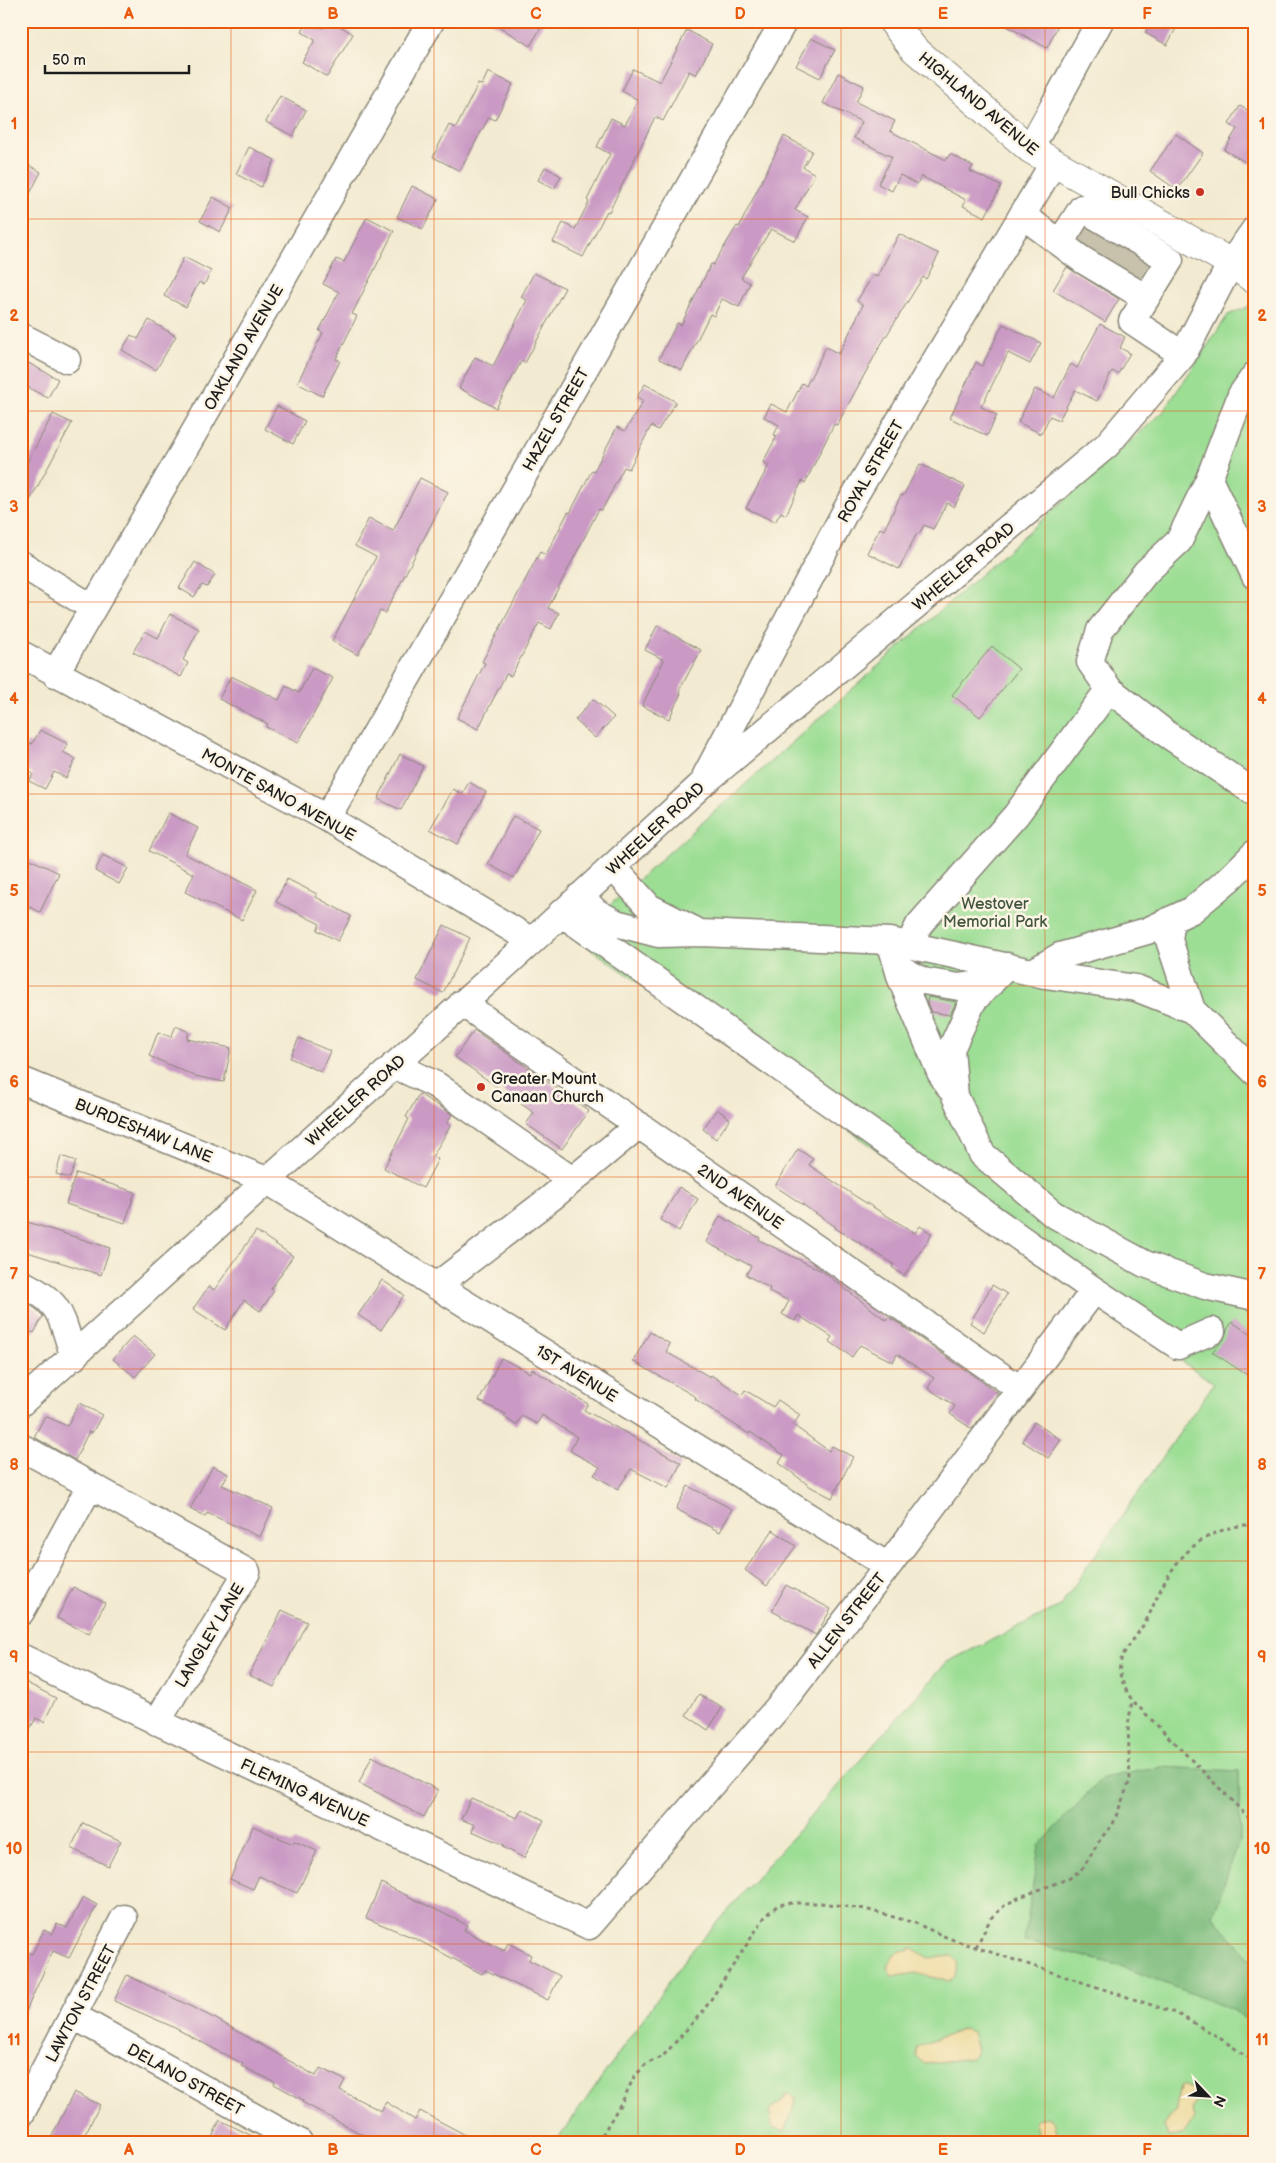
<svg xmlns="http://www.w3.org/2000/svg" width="1276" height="2163" font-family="'Balsamiq Sans',sans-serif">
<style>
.green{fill:#9dde95;stroke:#5c7d58}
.forest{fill:#7ebd7e;stroke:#4d6c4d}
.sand{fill:#eeda9e;stroke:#857b5d}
.building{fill:#ca9ac5}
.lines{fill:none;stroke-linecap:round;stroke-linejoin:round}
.minor-tunnel{stroke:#c8c2ad;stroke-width:26;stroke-dasharray:26 13;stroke-linecap:butt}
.minor-casing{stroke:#888476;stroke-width:29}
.major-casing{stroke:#888476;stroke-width:30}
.path{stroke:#888476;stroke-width:3;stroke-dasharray:4 4;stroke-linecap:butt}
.minor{stroke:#fff;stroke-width:26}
.major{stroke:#fff;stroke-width:28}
.grid{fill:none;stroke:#e8590c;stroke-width:1;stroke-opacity:0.55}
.poi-dot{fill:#c8321e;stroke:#fcf5e5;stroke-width:2}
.labels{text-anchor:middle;stroke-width:5;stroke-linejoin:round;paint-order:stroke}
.street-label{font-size:16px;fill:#1c1c1c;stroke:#fcf5e5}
.poi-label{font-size:16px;fill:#1c1c1c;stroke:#fcf5e5;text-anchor:end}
.park-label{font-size:16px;fill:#435640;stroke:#fcf5e5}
.neatline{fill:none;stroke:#e8590c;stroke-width:2}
.grid-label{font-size:16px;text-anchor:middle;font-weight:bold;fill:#e8590c}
</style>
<rect width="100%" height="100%" fill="#fcf5e5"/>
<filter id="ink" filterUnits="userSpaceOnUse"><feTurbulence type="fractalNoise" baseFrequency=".02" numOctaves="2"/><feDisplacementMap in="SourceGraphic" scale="10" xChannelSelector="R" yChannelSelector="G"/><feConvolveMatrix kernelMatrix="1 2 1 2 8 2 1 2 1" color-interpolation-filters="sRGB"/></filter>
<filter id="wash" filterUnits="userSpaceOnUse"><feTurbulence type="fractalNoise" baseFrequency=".0096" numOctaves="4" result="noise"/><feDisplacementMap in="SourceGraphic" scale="20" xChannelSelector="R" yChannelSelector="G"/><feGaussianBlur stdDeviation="1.12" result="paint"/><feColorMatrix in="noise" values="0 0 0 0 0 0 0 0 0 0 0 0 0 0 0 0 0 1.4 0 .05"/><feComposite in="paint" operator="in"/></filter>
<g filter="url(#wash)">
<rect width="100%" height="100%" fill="#f3ebd1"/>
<!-- green -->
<path class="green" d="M1255 304V2142H556L688 1955 947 1662 1060 1606 1214 1383 1121 1321 574 937 1163 412 1228 315Z"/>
<!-- forest -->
<path class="forest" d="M1162 1767 1239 1771 1240 1838 1213 1916 1250 1959H1255V2025L1233 2010 1121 1966 1024 1941 1039 1846 1102 1778Z"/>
<!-- sand -->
<path class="sand" d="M911 1947 928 1958 952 1956 957 1961C958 1971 958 1977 948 1981L915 1973 893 1977 888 1968 893 1955 900 1951H908Z
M964 2029 972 2032 977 2051 971 2058 924 2064 917 2056V2047Z
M1180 2086H1185C1194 2093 1204 2090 1207 2103L1196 2102 1192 2110 1194 2119 1183 2135 1169 2137 1165 2125 1169 2117 1177 2112V2099Z
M787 2094 794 2096 796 2100 785 2132 772 2126 769 2112C774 2104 783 2103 787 2094Z
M1047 2117 1054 2121 1060 2142H1040L1039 2133 1034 2123 1036 2119Z"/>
<g id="blocks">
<!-- building -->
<path class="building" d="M308 21H312L323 28 327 21H332L353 34 327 77 302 62 315 40 302 32Z
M490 21H545L530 46Z
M998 21H1060L1047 48Z
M1151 21H1180L1167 45 1145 33Z
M687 30 712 44 696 75 689 71 663 121 655 117 609 212 607 211 583 257 553 242 563 223 575 229 589 202 587 200 610 154 597 147 611 118 625 125 638 100 622 91 633 69 660 82Z
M811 38 835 50 820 78 796 66Z
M488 72 513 84 495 120 489 117 460 171 433 157 449 125 456 128 478 84 482 85Z
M838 73 864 86 856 102 895 121 890 131 946 160 950 154 973 166 970 171 1001 186 985 217 963 206 966 200 921 176 917 184 900 175 892 191 878 184 892 157 854 138 862 122 823 103Z
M280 96 306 110 293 136 266 122Z
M1240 106 1255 114V154L1249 164 1224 150 1237 129 1229 124Z
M1176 134 1203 153 1177 190 1150 171Z
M784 136 812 151 803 167 815 174 795 210 808 217 795 241 771 229 741 278 750 283 739 307 722 299 714 316 710 314 682 370 659 359 677 323 681 325 711 264 713 265 737 226 739 227Z
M249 147 275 160 261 187 236 174Z
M21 161 41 172 21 211Z
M545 167 561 176 554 189 538 180Z
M412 186 438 199 423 229 397 217Z
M213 197 233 208 220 232 200 221Z
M367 217 394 231 352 314 357 316 336 359 340 361 322 396 297 383 323 333 319 331 339 292 323 284 336 259 344 262Z
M899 234 939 254 926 279 923 277 880 346 837 425 834 424 805 483 802 481 786 515 781 512 775 522 746 508 769 465 763 462 777 436 774 435 779 425 764 417 771 404 787 412 802 383 806 386 826 347 839 354 863 305 857 301 873 275 877 277Z
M184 257 211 271 204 285 199 282 186 307 164 296Z
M1067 267 1119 299 1105 322 1053 290Z
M534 273 565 288 525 363 522 360 496 408 459 388 475 357 493 366 527 300 521 297Z
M149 320 176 336 156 370 122 350 131 335 138 339Z
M1003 324 1041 343 1030 364 1008 353 981 407 997 415 987 436 950 418 976 362 982 366Z
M1100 324 1125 337 1120 348 1130 353 1118 374 1112 371 1097 401 1075 390 1059 420 1050 416 1041 434 1018 422 1035 389 1054 398 1071 364 1077 368Z
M21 359 58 379 48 398 21 384Z
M645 384 676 402 658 430 651 426 629 469 624 467 602 510 599 509 548 608 559 613 551 629 539 623 511 676 506 674 478 729 457 718 485 663 482 662 540 552 546 555 568 512 570 513 592 470 594 471 617 427 625 431 643 401 637 397Z
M277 406 305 421 293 444 265 429Z
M53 414 72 423 21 517V474Z
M920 464 965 486 954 507 947 503 933 529 924 525 919 534 917 533 899 569 867 553 880 528 884 530 901 495 903 496Z
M420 478 448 492 385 613 380 611 358 655 332 641 376 557 355 546 369 518 393 531Z
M195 562 215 575 207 587 202 585 194 597 179 588Z
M170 614 199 629 183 660 188 663 181 677 133 652 145 631 158 638Z
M657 626 701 650 679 691 681 693 669 719 642 706 664 660 645 650Z
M992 646 1019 669 980 717 952 695Z
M312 668 333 678 298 743 266 727 268 724 219 699 231 676 279 700 286 686 299 693Z
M593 699 614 717 595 738 575 720Z
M40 730 68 744 63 752 76 759 66 778 54 772 45 789 29 781 33 774 21 768V756L28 742 32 744Z
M400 754 423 766 401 810 378 799Z
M469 782 486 792 458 844 430 829 453 789 462 794Z
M168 813 198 828 185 854 257 890 242 920 185 892 194 874 149 851Z
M513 816 539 829 514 878 488 864Z
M103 855 128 868 119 884 95 871Z
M28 858 59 873 40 912 21 903V873Z
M287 879 317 894 316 897 351 916 338 941 317 930 320 924 276 902Z
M444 925 470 938 443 993 417 980Z
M928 997 956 1002 950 1015 931 1012 927 1003Z
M176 1026 189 1032 187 1039 231 1048 224 1082 195 1076 149 1056 158 1032 171 1037Z
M474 1030 589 1111 562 1149 526 1124 534 1113 455 1057Z
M299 1038 330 1051 321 1072 290 1058Z
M419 1094 452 1114 447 1123 451 1125 432 1157 438 1159 423 1188 384 1168 409 1119 406 1117Z
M717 1109 730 1119 716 1139 703 1129Z
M798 1149 813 1159 809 1165 855 1196 915 1233 920 1226 932 1234 904 1276 892 1267 894 1264 835 1228 836 1227 775 1186Z
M61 1156 76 1161 70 1178 56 1174Z
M76 1173 135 1192 125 1223 66 1204Z
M679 1187 698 1199 679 1231 660 1220Z
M720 1216 760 1238 759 1240 822 1271 886 1320 888 1317 898 1323 998 1393 972 1429 950 1414 955 1406 928 1388 934 1378 897 1354 893 1362 860 1345 852 1357 829 1341 832 1337 798 1315 795 1321 782 1314 789 1301 769 1291 770 1288 746 1275 751 1266 706 1242Z
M21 1220 110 1248 101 1275 21 1250Z
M256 1231 293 1256 271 1289 274 1291 260 1311 244 1300 225 1330 193 1309 209 1286 214 1290Z
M382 1280 404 1295 381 1330 358 1315Z
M992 1285 1007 1294 984 1332 970 1323Z
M21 1300 36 1309 43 1316 34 1333 21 1327Z
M1232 1322 1255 1337V1380L1212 1352 1224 1339 1227 1330Z
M650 1332 670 1344 666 1352 710 1377 711 1375 742 1395 745 1390 773 1407 778 1400 800 1415 793 1425 829 1451 832 1446 853 1457 832 1498 811 1487 779 1463 784 1455 750 1432 749 1434 695 1399 696 1397 633 1361Z
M133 1336 155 1354 135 1377 113 1359Z
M501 1358 530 1373 532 1369 588 1404 584 1410 681 1463 668 1488 631 1469 618 1489 594 1475 600 1467 570 1451 577 1437 542 1415 537 1424 522 1416 516 1425 504 1417 506 1414 479 1401Z
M79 1403 102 1415 92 1433 89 1431 75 1460 34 1437 45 1416 67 1426Z
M1034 1422 1061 1440 1048 1458 1022 1441Z
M213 1466 228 1474 222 1485 273 1508 260 1537 207 1513 205 1517 190 1509Z
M688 1486 732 1509 720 1532 676 1509Z
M773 1530 796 1546 767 1586 745 1570Z
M786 1585 831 1609 816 1635 772 1611Z
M73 1587 105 1603 89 1634 57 1618Z
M282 1610 307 1622 274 1687 249 1675Z
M21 1680 56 1698 44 1722 36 1718 21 1745Z
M699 1694 722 1708 708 1730 686 1715Z
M372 1756 438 1790 424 1817 359 1783Z
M471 1798 517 1818 522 1809 544 1820 524 1858 503 1847 504 1845 472 1831 475 1825 461 1819Z
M83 1823 121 1841 108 1866 71 1848Z
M253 1826 293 1844 294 1841 317 1851 297 1893 259 1876 253 1889 230 1879Z
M381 1883 467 1925 464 1930 504 1951 508 1943 531 1955 529 1960 560 1976 548 2000 485 1970 482 1974 414 1938 366 1918Z
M83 1897 97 1905 69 1958 53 1951 21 2022V1950L32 1954 44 1930 52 1934 57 1923 67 1928Z
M127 1975 216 2019 316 2076 320 2068 345 2080 340 2090 381 2111 386 2102 415 2120 420 2111 479 2142H376L302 2102 303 2100 274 2084 275 2082 241 2066 243 2064 171 2026 114 2001Z
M74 2092 100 2105 81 2142H49Z
M220 2120 264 2142H210Z"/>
</g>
</g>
<g filter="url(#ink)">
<use href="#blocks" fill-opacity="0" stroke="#888476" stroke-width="1"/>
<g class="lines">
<!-- minor-tunnel -->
<path class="minor-tunnel" d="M1087 249 1099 230
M1107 261 1119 242
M1128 274 1140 255"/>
<defs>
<path id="minor" d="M1030 149 1100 21
M1106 192 1092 214 1170 260 1132 321 1183 355
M1092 214 1082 208 1060 243 1081 259 1146 298
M1022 215 1060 243
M21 336 67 360
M1255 375 1241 395 1209 479 1179 541 1146 572 1100 630 1090 662 1109 689 1168 735 1255 793
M1209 479 1255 576
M21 564 93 608
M21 654 327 818 532 941
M55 674 431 21
M706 775 846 510 1054 162
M327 818 784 21
M613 867 649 907 698 932
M580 896 596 912 616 923 658 934 701 933 890 941 1045 975 1136 988 1192 1010 1255 1072
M561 913 1091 1288 1178 1346 1212 1331
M1172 919 1169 940 1192 1010
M890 941 901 979 940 1072 950 1088
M909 945 919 925 1016 815 1109 689
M1007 966 973 1001 951 1049 955 1096 982 1154 1053 1214 1145 1264 1205 1286 1255 1297
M898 967 923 981 959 987 991 983
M1033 972 1060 956 1147 931 1192 910 1229 879 1255 853
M462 1003 1020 1389
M394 1065 436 1085 572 1180
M21 1080 266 1180 888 1566
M21 1283C63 1303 60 1315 74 1357
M436 1286 551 1198 639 1125
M21 1403 532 941 700 786 1107 445 1183 355 1231 263 1255 229
M21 1447 247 1572 157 1722
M21 1612 90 1486
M21 1657 589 1926 781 1704 888 1566 1087 1300
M74 2016 299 2142
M21 2114 124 1918"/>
<path id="major" d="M892 21 913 48 1030 149 1231 263 1255 280"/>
</defs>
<!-- minor casing -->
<use href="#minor" class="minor-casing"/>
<!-- major casing -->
<use href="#major" class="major-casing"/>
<!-- path -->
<path class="path" d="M1255 1524C1208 1527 1180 1550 1160 1591 1155 1600 1152 1610 1147 1619 1126 1655 1106 1659 1132 1700L1255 1824
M976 1947 991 1918 1005 1905 1020 1897 1070 1878 1083 1868 1101 1838 1113 1824 1130 1780 1128 1726 1132 1701
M598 2142 624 2098 634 2077 646 2064 663 2056 704 2010 766 1915 778 1905 791 1903H821L865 1909 915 1923 948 1938 1176 2013 1215 2035 1255 2062"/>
<!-- minor -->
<use href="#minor" class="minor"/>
<!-- major -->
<use href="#major" class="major"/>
</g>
</g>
<!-- grid -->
<path class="grid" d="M231 21V2142M434 21V2142M638 21V2142M841 21V2142M1045 21V2142M21 219H1255M21 411H1255M21 602H1255M21 794H1255M21 986H1255M21 1177H1255M21 1369H1255M21 1561H1255M21 1752H1255M21 1944H1255"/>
<!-- markers -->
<g class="poi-dot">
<circle cx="1200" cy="192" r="5"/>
<circle cx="481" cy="1087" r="5"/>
</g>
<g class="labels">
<!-- street labels -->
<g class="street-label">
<text transform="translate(979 103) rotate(40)" y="6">HIGHLAND AVENUE</text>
<text transform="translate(243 347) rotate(-60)" y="6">OAKLAND AVENUE</text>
<text transform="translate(555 419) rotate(-60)" y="6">HAZEL STREET</text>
<text transform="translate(870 471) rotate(-60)" y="6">ROYAL STREET</text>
<text transform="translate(963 566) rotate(-40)" y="6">WHEELER ROAD</text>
<text transform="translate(279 794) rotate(29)" y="6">MONTE SANO AVENUE</text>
<text transform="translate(655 828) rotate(-43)" y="6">WHEELER ROAD</text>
<text transform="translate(355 1100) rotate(-42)" y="6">WHEELER ROAD</text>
<text transform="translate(144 1130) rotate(22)" y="6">BURDESHAW LANE</text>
<text transform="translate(741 1196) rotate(35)" y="6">2ND AVENUE</text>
<text transform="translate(577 1373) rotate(32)" y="6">1ST AVENUE</text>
<text transform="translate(846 1620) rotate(-52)" y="6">ALLEN STREET</text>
<text transform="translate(209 1635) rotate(-59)" y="6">LANGLEY LANE</text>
<text transform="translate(305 1792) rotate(25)" y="6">FLEMING AVENUE</text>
<text transform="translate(80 2003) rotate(-62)" y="6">LAWTON STREET</text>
<text transform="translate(186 2079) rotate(29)" y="6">DELANO STREET</text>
</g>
<!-- poi labels -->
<g class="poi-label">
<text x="1190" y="198">Bull Chicks</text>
<text x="491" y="1084" text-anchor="start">Greater Mount<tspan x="491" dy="18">Canaan Church</tspan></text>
</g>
<!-- park labels -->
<g class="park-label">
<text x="995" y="909">Westover<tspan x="995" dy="18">Memorial Park</tspan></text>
</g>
</g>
<!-- margin -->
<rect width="1276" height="2163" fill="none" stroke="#fcf5e5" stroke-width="55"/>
<!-- north arrow -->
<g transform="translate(1208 2096) rotate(115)" stroke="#fcf5e5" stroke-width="4" paint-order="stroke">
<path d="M0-4L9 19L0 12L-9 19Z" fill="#1c1c1c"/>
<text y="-8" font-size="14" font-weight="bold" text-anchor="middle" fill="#1c1c1c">N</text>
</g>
<!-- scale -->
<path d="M45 65v8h144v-8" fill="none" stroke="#1c1c1c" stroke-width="2.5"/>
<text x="52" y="65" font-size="15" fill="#1c1c1c" stroke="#fcf5e5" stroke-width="4" paint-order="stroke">50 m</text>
<rect x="28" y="28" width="1220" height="2108" class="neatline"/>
<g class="grid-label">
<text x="129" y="19">A</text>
<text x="333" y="19">B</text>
<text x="536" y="19">C</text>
<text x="740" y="19">D</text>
<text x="943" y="19">E</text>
<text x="1147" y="19">F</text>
<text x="14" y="129">1</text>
<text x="1262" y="129">1</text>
<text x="14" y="321">2</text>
<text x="1262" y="321">2</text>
<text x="14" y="512">3</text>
<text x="1262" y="512">3</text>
<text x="14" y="704">4</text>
<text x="1262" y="704">4</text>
<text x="14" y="896">5</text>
<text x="1262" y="896">5</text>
<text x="14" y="1087">6</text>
<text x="1262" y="1087">6</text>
<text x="14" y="1279">7</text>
<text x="1262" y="1279">7</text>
<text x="14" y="1470">8</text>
<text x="1262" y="1470">8</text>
<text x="14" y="1662">9</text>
<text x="1262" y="1662">9</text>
<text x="14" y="1854">10</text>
<text x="1262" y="1854">10</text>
<text x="14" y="2045">11</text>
<text x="1262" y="2045">11</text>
<text x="129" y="2155">A</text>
<text x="333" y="2155">B</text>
<text x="536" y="2155">C</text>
<text x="740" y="2155">D</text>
<text x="943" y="2155">E</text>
<text x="1147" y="2155">F</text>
</g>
</svg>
